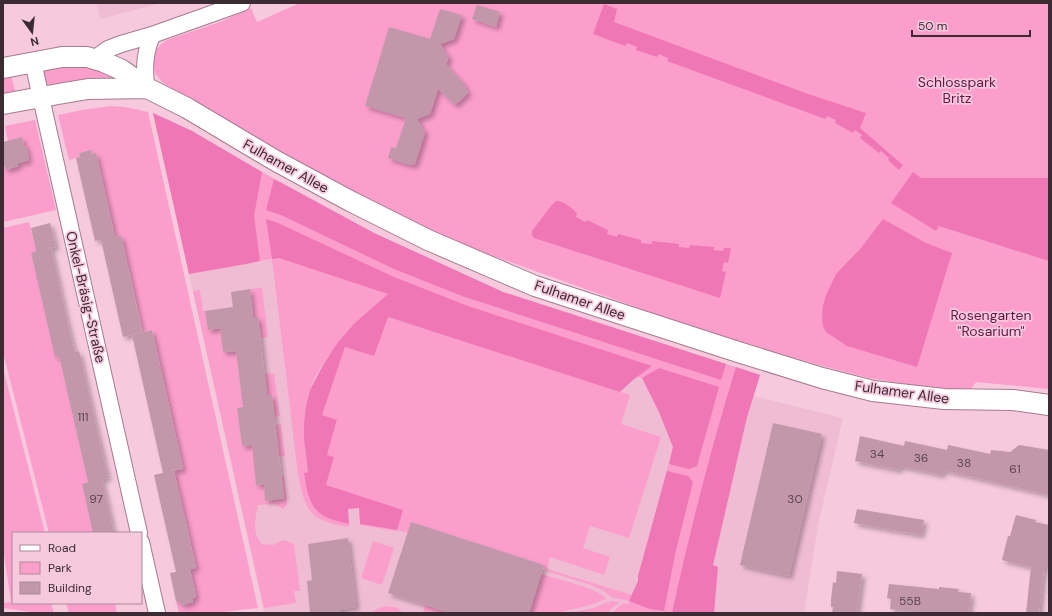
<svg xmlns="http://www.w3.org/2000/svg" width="1052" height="616" font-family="'DM Sans',sans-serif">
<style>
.built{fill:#f0bcd4}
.green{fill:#fb9ecb}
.forest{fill:#f077b6}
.building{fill:#c297aa;filter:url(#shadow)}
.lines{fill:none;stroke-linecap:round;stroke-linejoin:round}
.minor-casing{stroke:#a57b8e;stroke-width:18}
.tertiary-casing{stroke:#a57b8e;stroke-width:22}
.minor{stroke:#fff;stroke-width:16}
.tertiary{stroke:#fff;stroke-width:20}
.labels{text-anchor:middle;stroke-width:3.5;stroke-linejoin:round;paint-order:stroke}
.number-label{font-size:12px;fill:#5e4651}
.park-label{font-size:14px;fill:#631743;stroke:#f6c9dd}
.street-label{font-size:14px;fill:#3c2b33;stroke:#f6c9dd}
</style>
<defs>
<filter id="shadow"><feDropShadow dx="3.5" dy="3.5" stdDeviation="2" flood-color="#0004"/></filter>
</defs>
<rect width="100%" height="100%" fill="#f6c9dd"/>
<!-- built -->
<path class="built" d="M97 3H162L100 19Z
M279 258 642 378 659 412 673 447 638 576V581L624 613H264L189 274Z
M753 396 843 418 818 525 804 613H714L718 567 713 565 747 417Z"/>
<!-- green -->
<path class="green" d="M300 3H1049V389L976 382 970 391 910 385 869 378 819 365 689 326 440 237 342 187 163 83 155 73 153 61 157 49 161 44 167 40 220 22 251 8 257 22Z
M59 65 89 66 122 79 47 86 43 72 44 69Z
M11 75 16 95 3 98V77Z
M111 106 125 107 148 112 258 608 214 613H179L176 601H180L181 605 193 602 192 598 196 597 190 569 196 567 174 471 183 468 152 330 143 332 121 236 115 237 96 153 92 154 91 150 79 153 80 157 69 160 58 115 82 110Z
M153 113 192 131 262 172 374 233 503 292 760 375 747 417 713 565 718 567 714 613H612L623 603 628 604 629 601 611 597 604 591 588 584 546 571V569L543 568 544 565 411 522 408 533 397 530 396 531 360 525V524L397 530 326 485 334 457 327 455 337 421 322 415 345 347 388 317 630 395 621 424 661 437 629 538 590 526 583 548 610 557 604 575 550 557 547 569 632 595 638 581V576L673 447 659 412 642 378 388 294C358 324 313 360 306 405 302 427 305 450 308 472L304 473C315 506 311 516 349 524V527C310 521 305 511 298 474L272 259 189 274Z
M35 120 56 210 3 222V166H5L6 169 18 166V163L29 160 26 146H24L22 138 8 141 5 126Z
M29 222 36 251 31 253 55 356H59L88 482 82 484 93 533H49L3 352V228Z
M262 288 268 337 261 338 258 317H253L250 289Z
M200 290 203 311H205L208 330 228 328 221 335 223 352 237 351 239 364H237L244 407 237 408 242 446 253 445 257 485 264 484 266 501 284 498 281 476H284L287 504 283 509 274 504 258 505C255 519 252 534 262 544L273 545 283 540 294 544 300 591H294L296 603 264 608 193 291Z
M3 368 45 533H13V603H51L54 613H38L3 608V603L11 602 3 547Z
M274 373 280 416 274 417 272 395H267L265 374Z
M281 424 285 456 279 457 275 425Z
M373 541 394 548 382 585 361 578Z
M541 574C553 578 602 589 606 599L594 604 557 613H529Z
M611 601 620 602 611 609 608 613H569L594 608 607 602 609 603Z
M66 603H115L117 613H69Z
M425 605 451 613H423Z
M386 606 398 608 403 613H371L377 609Z"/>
<!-- forest -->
<path class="forest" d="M604 4 617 9 614 22 808 94 866 113 860 128 903 165 899 170 888 160 889 158 881 151 879 153 860 138 862 135 855 130 853 133 835 123 836 120 827 116 825 119 667 61 668 58 659 54 657 57 636 50 637 47 627 43 625 46 593 34Z
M153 113 192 131 262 172 254 216 260 261 246 264 189 274Z
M913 172 921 178H1049V261L939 226 936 231 891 203Z
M274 179 374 233 503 292 726 364 721 380 462 296 394 269 281 215 266 210Z
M556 201C565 201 571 208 577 213L576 217 585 222 587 220 608 230 607 234 617 237 618 234 641 240V243L652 244V241L679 244V247L689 248 690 245 714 247V250L723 251 724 248H731L728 263 724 262 722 271 726 272 720 298 534 238 532 235V231L551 206Z
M266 219 278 223 394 277 468 306 652 366 633 380 620 392 388 317 374 356 345 347 322 415 337 420 327 455 334 457 326 485 403 510 397 530 360 524 359 508 348 509 349 524C314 517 309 507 304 473L308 472 304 439V422L306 405 310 390 323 365 338 342 355 323 388 294 279 258 272 259Z
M883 219 926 243 952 253 917 367 847 346 826 332 823 326 822 318 823 306 826 295 836 274 861 248Z
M736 367 760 375 747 417 713 565 718 567 714 613H672C690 530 711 448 736 367Z
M659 368 719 387 697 466 689 469 669 464 673 447 659 412 642 378Z
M667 471 688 476 693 482 676 550 664 611 650 609 629 601 638 581V576Z"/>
<!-- building -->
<path class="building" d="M477 5 500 12 496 27 472 19Z
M440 9 462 15 454 39 440 44 449 57 446 64 464 84 468 93 455 105 438 89 430 114 417 119 425 132 415 164 410 165 388 158 391 147 396 148 406 118 365 106 389 27 430 39Z
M22 137 24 146 26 145 29 160 18 163V166L6 170 5 166H3V142Z
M91 150 92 154 96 153 115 237 121 235 142 332 123 337 101 240 95 241 76 158 80 157 79 153Z
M50 223 56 247 51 248 69 329 75 352 79 351 108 478 102 479 114 533H93L82 484 88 482 59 356 55 357 31 253 36 251 31 228Z
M250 289 253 317H258L267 395H272L284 498 265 501 264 484 256 485 252 445 242 446 237 408 243 407 236 351 223 352 220 328 208 330 205 311 233 307 231 292Z
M152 330 183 469 171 471H174L196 568 190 569 196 597 192 598 193 602 181 605 180 601H176L170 573 176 572 154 475 163 473 132 335Z
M773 423 822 434 789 576 740 565Z
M860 436 904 446 905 441 947 450 948 445 990 454 991 450 1010 452 1019 445 1049 450V495L943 470 942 475 900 466 899 470 855 461Z
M857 509 924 520 921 535 854 523Z
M1016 515 1036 520 1035 522 1049 525V569L1044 567 1039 613H1026L1031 567 1002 560 1008 536H1010Z
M411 522 544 565 529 613H451L388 593Z
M348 538 356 607 341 609V613H310L307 581 312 580 308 544Z
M837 571 862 574 857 613H832L833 607H831V600L833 582 836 583Z
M889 584 939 589V587L959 589 958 592 971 593 969 613H925L890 609 891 599 887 598Z"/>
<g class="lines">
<defs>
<path id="minor" d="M94 59 108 49 121 44 152 35 242 3
M33 62 139 533
M147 88C143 69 145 52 152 35
M141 542 157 613"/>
<path id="tertiary" d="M3 68 62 57H87L104 62 122 70 147 88 187 108 276 161 352 202 428 240 535 286 735 351 822 378 873 391 944 399 1013 400 1049 405
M3 104 64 93 88 89 147 88"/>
</defs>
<!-- minor casing -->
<use href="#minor" class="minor-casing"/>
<!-- tertiary casing -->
<use href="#tertiary" class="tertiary-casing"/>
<!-- minor -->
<use href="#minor" class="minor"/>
<!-- tertiary -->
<use href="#tertiary" class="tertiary"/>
</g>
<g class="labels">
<!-- number labels -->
<g class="number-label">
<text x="83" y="421">111</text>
<text x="877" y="458">34</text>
<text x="921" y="462">36</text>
<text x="964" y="467">38</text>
<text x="1015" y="473">61</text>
<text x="96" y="503">97</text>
<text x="795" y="503">30</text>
<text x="910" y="605">55B</text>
</g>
<!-- park labels -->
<g class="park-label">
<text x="957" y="87">Schlosspark<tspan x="957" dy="16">Britz</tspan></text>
<text x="991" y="320">Rosengarten<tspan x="991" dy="16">"Rosarium"</tspan></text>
</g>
<!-- street labels -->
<g class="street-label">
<text transform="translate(286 166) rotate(29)" y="5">Fulhamer Allee</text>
<text transform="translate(86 297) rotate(77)" y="5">Onkel-Bräsig-Straße</text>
<text transform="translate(580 300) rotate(19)" y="5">Fulhamer Allee</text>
<text transform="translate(902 392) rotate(8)" y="5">Fulhamer Allee</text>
</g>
</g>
<!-- border -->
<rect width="1052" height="616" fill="none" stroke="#3c2b33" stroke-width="8"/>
<!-- legend -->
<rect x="12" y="532" width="130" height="72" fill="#f6c9dd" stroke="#ac8a99"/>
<rect x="20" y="545" width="20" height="6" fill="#ffffff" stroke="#ac8a99"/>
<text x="48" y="552" font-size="12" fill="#3c2b33">Road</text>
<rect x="20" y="562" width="20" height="12" fill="#fb9ecb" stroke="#ac8a99"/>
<text x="48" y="572" font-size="12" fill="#3c2b33">Park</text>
<rect x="20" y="582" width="20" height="12" fill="#c297aa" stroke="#ac8a99"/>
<text x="48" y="592" font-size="12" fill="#3c2b33">Building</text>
<!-- north arrow -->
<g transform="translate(32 32) rotate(165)" stroke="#f6c9dd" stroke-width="3" paint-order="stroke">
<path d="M0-3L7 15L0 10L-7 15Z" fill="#3c2b33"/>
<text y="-6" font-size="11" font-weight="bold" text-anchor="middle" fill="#3c2b33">N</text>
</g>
<!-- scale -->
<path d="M912 30v6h118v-6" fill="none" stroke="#3c2b33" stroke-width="2"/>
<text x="918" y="30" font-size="12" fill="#3c2b33" stroke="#f6c9dd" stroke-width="3" paint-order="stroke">50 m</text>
</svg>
